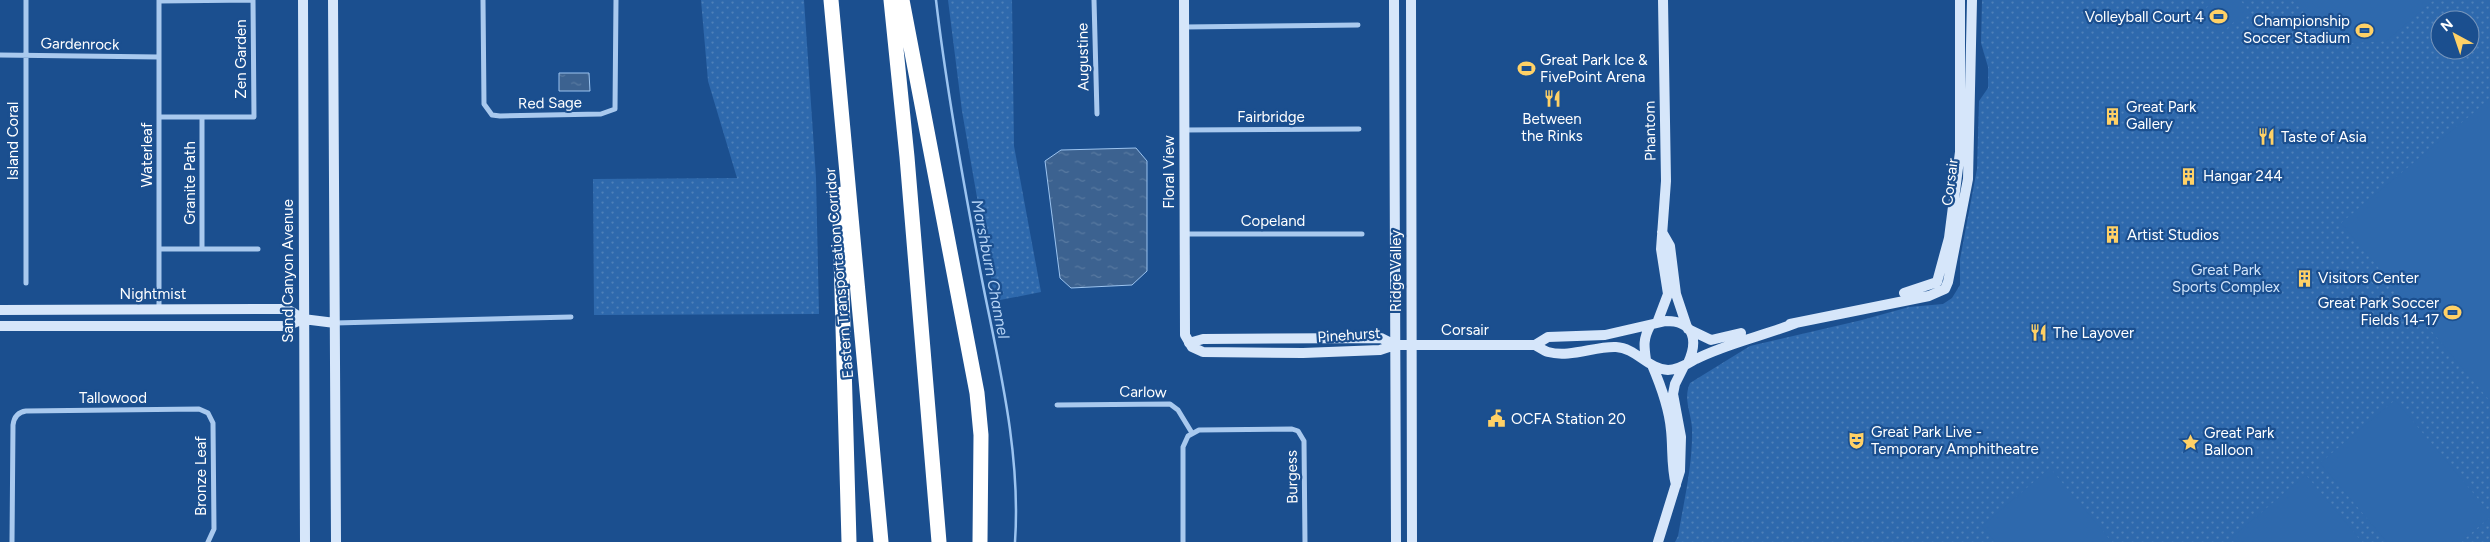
<svg xmlns="http://www.w3.org/2000/svg" width="2490" height="542" font-family="Figtree,sans-serif">
<style>
.green{fill:url(#green-dots);fill-rule:evenodd}
.pitch{fill:#2e69ad}
.water{fill:url(#water-ripples);stroke:#9cc4f0}
.lines{fill:none;stroke-linecap:round;stroke-linejoin:round}
.stream{stroke:#9cc4f0;stroke-width:2.5}
.street{stroke:#a9c9ee;stroke-width:5}
.secondary{stroke:#d6e6fa;stroke-width:10}
.highway{stroke:#fff;stroke-width:15}
.labels{text-anchor:middle;stroke-width:4.5;stroke-linejoin:round;paint-order:stroke}
.poi-label{font-size:15px;fill:#fff;stroke:#1b4f8f;text-anchor:start}
.street-label{font-size:15px;fill:#fff;stroke:#1b4f8f}
.park-label{font-size:15px;fill:#cfe3fa;stroke:#1b4f8f}
.water-label{font-size:16px;font-style:italic;fill:#b5d3f5;stroke:#1b4f8f}
</style>
<defs>
<pattern id="green-dots" width="8" height="8" patternUnits="userSpaceOnUse" patternTransform="scale(1.25)"><rect width="8" height="8" fill="#2e69ad"/><path d="M2 2h.1M6 6h.1" fill="none" stroke="#4d80b9" stroke-width="1.8" stroke-linecap="round"/></pattern>
<pattern id="water-ripples" width="26" height="14" patternUnits="userSpaceOnUse" patternTransform="scale(1.25)"><rect width="26" height="14" fill="#3c6290"/><path d="M2 4q2-2 4 0t4 0M15 11q2-2 4 0t4 0" fill="none" stroke="#597aa1"/></pattern>
</defs>
<rect width="100%" height="100%" fill="#1b4f8f"/>
<!-- green -->
<path class="green" d="M701 0H804L816 178 819 314 594 315 593 179 737 178 708 81Z
M948 0H1012L1014 146 1041 292 995 301 962 111Z
M1982 0H2490V542H1675L1678 536C1684 501 1693 464 1692 428 1691 412 1683 399 1690 383L1750 346 1862 320 1909 307 1943 304 1952 298 1960 285V259L1977 169 1979 101 1988 88V67L1981 43ZM2440 20H2470V50H2440Z"/>
<!-- pitch -->
<path class="pitch" d="M2215 0 2218 3 2221 0H2240L2251 13 2237 25 2234 22 2220 34 2201 13Z
M2292 0H2434L2386 41 2352 43 2312 20Z
M2490 99V401L2341 223Z
M2395 400 2490 513V517L2461 542H2387L2320 463Z
M2050 468 2112 542H1995L1982 526Z
M2306 475 2362 542H2235L2231 538Z"/>
<!-- water -->
<path class="water" d="M559 73H589L590 91H559Z
M1136 148 1147 161V271L1132 285 1071 288 1060 278 1045 161 1061 150Z"/>
<g class="lines">
<!-- stream -->
<path class="stream" d="M936 0C947 94 964 187 982 280 999 366 1021 453 1015 542"/>
<!-- street -->
<path class="street" d="M26 0V283
M159 0V309
M483 0 484 104 492 115 500 116 601 114 615 109 616 0
M1094 0 1097 114
M159 1 253 0 254 117H159
M1184 27 1358 25
M0 55 159 57
M202 117V249
M1184 130 1359 129
M1185 234H1362
M159 249H258
M335 323 571 317
M1057 405 1170 404 1178 410 1192 433
M12 542 13 425C14 417 18 412 26 411L199 409 208 413 213 423 214 529 208 542
M1183 542V447L1188 436 1199 430 1292 429 1298 431 1304 441 1305 542"/>
<!-- secondary -->
<path class="secondary" d="M303 0 305 542
M333 0 336 542
M1184 0 1185 335 1192 347 1203 352 1303 353 1380 350 1395 345H1535C1539 347 1544 351 1548 352 1570 358 1595 346 1616 347 1636 348 1648 369 1668 370 1678 370 1687 364 1696 359 1728 343 1763 336 1796 323
M1394 0 1396 542
M1411 0 1412 542
M1662 232 1670 246 1676 294 1687 327
M1904 293 1937 282 1949 238 1960 152V0
M0 310 287 309 303 319 335 323
M1657 323 1668 294 1661 249 1666 181 1663 0
M1790 324 1929 296 1945 289 1948 282 1968 179 1972 0
M0 326H287L303 319
M1688 329 1711 340 1741 333
M1189 343 1203 339 1381 338 1395 345
M1535 345 1548 337 1605 335 1666 321C1695 321 1698 341 1688 363
M1646 360C1644 346 1643 339 1650 326
M1652 365C1661 386 1669 407 1671 430 1673 448 1671 466 1676 485
M1658 542 1680 471 1681 437 1673 394 1675 384 1684 366"/>
<!-- highway -->
<path class="highway" d="M831 0 881 542
M891 0 907 157 939 542
M902 0 977 393 981 435 980 542
M842 194 840 220 849 542"/>
</g>
<!-- icons -->
<defs>
<symbol id="stadium-bare" viewBox="-9 -9 18 18"><path d="M0-5a6.5 5 0 1 0 0 10a6.5 5 0 1 0 0-10ZM-3.5-1.8h7v3.6h-7Z" fill="#ffd166" stroke="#1b4f8f" stroke-width="2.5" paint-order="stroke"/></symbol>
<symbol id="restaurant-bare" viewBox="-9 -9 18 18"><path d="M-5-6h1v4h1v-4h1v4h1v-4h1v5L-1.5 .5V6h-2V.5L-5-1ZM5-6V6H3V1.5H1.5Q1.5-4 5-6Z" fill="#ffd166" stroke="#1b4f8f" stroke-width="2.5" paint-order="stroke"/></symbol>
<symbol id="building-bare" viewBox="-9 -9 18 18"><path d="M-4-6H4V6H1V3H-1V6H-4ZM-2.5-4.3h1.7v1.8h-1.7ZM.8-4.3h1.7v1.8H.8ZM-2.5-1h1.7V.8h-1.7ZM.8-1h1.7V.8H.8Z" fill="#ffd166" stroke="#1b4f8f" stroke-width="2.5" paint-order="stroke"/></symbol>
<symbol id="civic-bare" viewBox="-9 -9 18 18"><path d="M-.6-6.5H3V-4.5H.6V-3L4-1V1h2V6H-6V1h2V-1L-.6-3ZM-1.2 2.5V6h2.4V2.5Z" fill="#ffd166" stroke="#1b4f8f" stroke-width="2.5" paint-order="stroke"/></symbol>
<symbol id="theatre-bare" viewBox="-9 -9 18 18"><path d="M-5-5.5Q0-4 5-5.5V0Q5 5 0 6Q-5 5-5 0ZM-3.3-2.5H-1v1.5H-3.3ZM1-2.5H3.3v1.5H1ZM-2.8 1Q0 5.5 2.8 1Z" fill="#ffd166" stroke="#1b4f8f" stroke-width="2.5" paint-order="stroke"/></symbol>
<symbol id="sight-bare" viewBox="-9 -9 18 18"><path d="M0-6L1.8-2.2L6-1.7L2.9 1.2L3.7 5.4L0 3.3L-3.7 5.4L-2.9 1.2L-6-1.7L-1.8-2.2Z" fill="#ffd166" stroke="#1b4f8f" stroke-width="2.5" paint-order="stroke"/></symbol>
</defs>
<g fill-rule="evenodd">
<use href="#stadium-bare" x="2206" y="4" width="25" height="25"/>
<use href="#stadium-bare" x="2352" y="18" width="25" height="25"/>
<use href="#stadium-bare" x="1514" y="56" width="25" height="25"/>
<use href="#restaurant-bare" x="1540" y="86" width="25" height="25"/>
<use href="#building-bare" x="2100" y="104" width="25" height="25"/>
<use href="#restaurant-bare" x="2254" y="124" width="25" height="25"/>
<use href="#building-bare" x="2176" y="164" width="25" height="25"/>
<use href="#building-bare" x="2100" y="222" width="25" height="25"/>
<use href="#building-bare" x="2292" y="266" width="25" height="25"/>
<use href="#stadium-bare" x="2440" y="300" width="25" height="25"/>
<use href="#restaurant-bare" x="2026" y="320" width="25" height="25"/>
<use href="#civic-bare" x="1484" y="406" width="25" height="25"/>
<use href="#theatre-bare" x="1844" y="428" width="25" height="25"/>
<use href="#sight-bare" x="2178" y="430" width="25" height="25"/>
</g>
<g class="labels">
<!-- poi labels -->
<g class="poi-label">
<text x="2204" y="22" text-anchor="end">Volleyball Court 4</text>
<text x="2350" y="26" text-anchor="end">Championship<tspan x="2350" dy="17">Soccer Stadium</tspan></text>
<text x="1540" y="65">Great Park Ice &amp;<tspan x="1540" dy="17">FivePoint Arena</tspan></text>
<text x="2126" y="112">Great Park<tspan x="2126" dy="17">Gallery</tspan></text>
<text x="1552" y="124" text-anchor="middle">Between<tspan x="1552" dy="17">the Rinks</tspan></text>
<text x="2281" y="142">Taste of Asia</text>
<text x="2203" y="181">Hangar 244</text>
<text x="2127" y="240">Artist Studios</text>
<text x="2318" y="283">Visitors Center</text>
<text x="2439" y="308" text-anchor="end">Great Park Soccer<tspan x="2439" dy="17">Fields 14-17</tspan></text>
<text x="2053" y="338">The Layover</text>
<text x="1511" y="424">OCFA Station 20</text>
<text x="1871" y="437">Great Park Live -<tspan x="1871" dy="17">Temporary Amphitheatre</tspan></text>
<text x="2204" y="438">Great Park<tspan x="2204" dy="17">Balloon</tspan></text>
</g>
<!-- street labels -->
<g class="street-label">
<text transform="translate(80 44) rotate(1)" y="5">Gardenrock</text>
<text transform="translate(1083 57) rotate(-91)" y="5">Augustine</text>
<text transform="translate(241 59) rotate(-90)" y="5">Zen Garden</text>
<text transform="translate(550 103) rotate(-1)" y="5">Red Sage</text>
<text x="1271" y="122">Fairbridge</text>
<text transform="translate(1650 131) rotate(-91)" y="5">Phantom</text>
<text transform="translate(13 141) rotate(-90)" y="5">Island Coral</text>
<text transform="translate(147 155) rotate(-90)" y="5">Waterleaf</text>
<text transform="translate(1169 172) rotate(-90)" y="5">Floral View</text>
<text transform="translate(1950 182) rotate(-83)" y="5">Corsair</text>
<text transform="translate(190 183) rotate(-90)" y="5">Granite Path</text>
<text x="1273" y="226">Copeland</text>
<text transform="translate(288 271) rotate(-90)" y="5">Sand Canyon Avenue</text>
<text transform="translate(1396 271) rotate(-90)" y="5">Ridge Valley</text>
<text transform="translate(839 273) rotate(-95)" y="5">Eastern Transportation Corridor</text>
<text x="153" y="299">Nightmist</text>
<text x="1465" y="335">Corsair</text>
<text transform="translate(1349 335) rotate(-4)" y="5">Pinehurst</text>
<text transform="translate(1143 392) rotate(1)" y="5">Carlow</text>
<text x="113" y="403">Tallowood</text>
<text transform="translate(201 476) rotate(-90)" y="5">Bronze Leaf</text>
<text transform="translate(1292 477) rotate(-91)" y="5">Burgess</text>
</g>
<!-- park labels -->
<g class="park-label">
<text x="2226" y="275">Great Park<tspan x="2226" dy="17">Sports Complex</tspan></text>
</g>
<!-- water labels -->
<g class="water-label">
<text transform="translate(991 269) rotate(79)" y="6">Marshburn Channel</text>
</g>
</g>
<!-- north arrow -->
<g transform="translate(2455 35) rotate(320)"><circle r="24" fill="#1b4f8f" stroke="#7695bc"/>
<path d="M0-4L9 19L0 12L-9 19Z" fill="#ffd166"/>
<text y="-8" font-size="14" font-weight="bold" text-anchor="middle" fill="#ffffff">N</text>
</g>
</svg>
